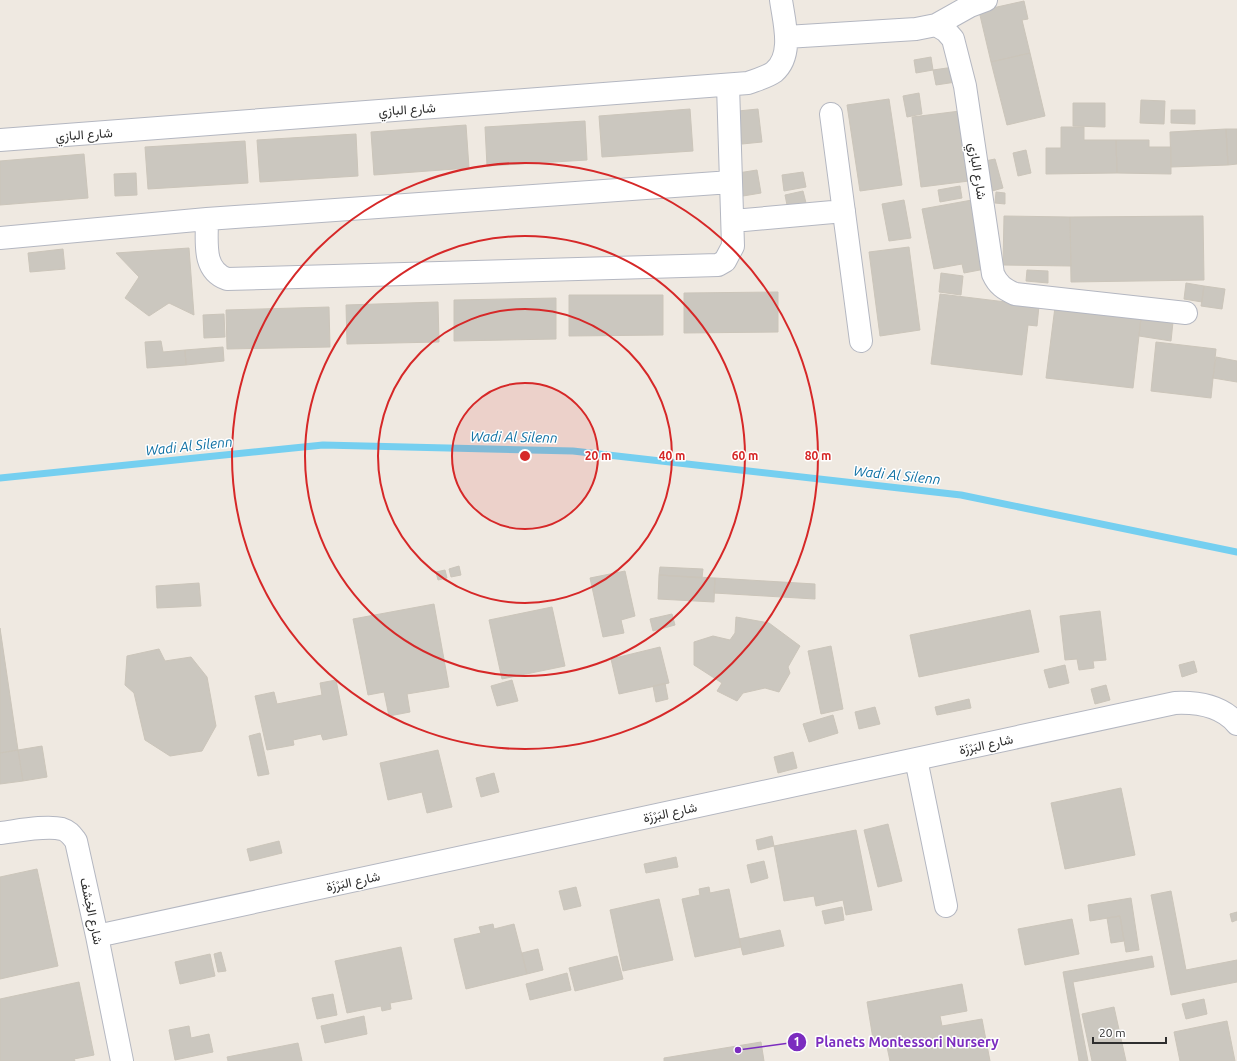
<svg xmlns="http://www.w3.org/2000/svg" width="1237" height="1061" font-family="Ubuntu,Vazirmatn,sans-serif">
<style>
.lines{fill:none;stroke-linecap:round;stroke-linejoin:round}
.stream{stroke:#75cff0;stroke-width:7}
.building{fill:#cbc7bf;stroke:#cbc5ba}
.minor-casing{stroke:#b4b7c1;stroke-width:24}
.minor{stroke:#fff;stroke-width:22}
.ring{fill:none;stroke:#d62828;stroke-width:2}
.labels{text-anchor:middle;stroke-width:3;stroke-linejoin:round;paint-order:stroke}
.street-label{font-size:13px;fill:#2e2e2e;stroke:#fff}
.water-label{font-size:14px;font-style:italic;fill:#0d6fa3;stroke:#fff}
.centre{fill:#d62828;stroke:#fff;stroke-width:2}
.ring-label{font-size:12px;text-anchor:middle;font-weight:bold;fill:#d62828;stroke:#fff;stroke-width:3;stroke-linejoin:round;paint-order:stroke}
.leader{fill:none;stroke:#7b2cbf;stroke-width:1.5}
.callout-dot{fill:#7b2cbf;stroke:#fff;stroke-width:1.5}
.mark-label{font-size:12px;text-anchor:middle;font-weight:bold;fill:#fff}
.callout-label{font-size:14px;text-anchor:middle;font-weight:bold;fill:#7b2cbf;stroke:#fff;stroke-width:3;stroke-linejoin:round;paint-order:stroke}
</style>
<rect width="100%" height="100%" fill="#efe9e1"/>
<g class="lines">
<!-- stream -->
<path class="stream" d="M0 478 323 445 573 451 961 495 1237 552"/>
</g>
<!-- building -->
<path class="building" d="M1024 1 1028 19 1022 20 1030 53 991 62 979 11Z
M1030 53 1045 116 1007 125 991 62Z
M931 57 933 70 916 73 914 60Z
M954 67 956 82 936 85 933 70Z
M919 93 922 114 907 117 903 96Z
M889 99 902 185 860 191 847 105Z
M1141 100 1165 101 1164 124 1140 123Z
M1073 103H1105V127L1073 126Z
M690 109 693 151 602 157 599 116Z
M758 109 762 142 742 144 738 111Z
M1171 110H1195V124L1171 123Z
M960 111 969 181 921 187 912 117Z
M585 121 587 160 487 166 485 127Z
M466 125 469 168 374 175 371 132Z
M1061 127H1084V140H1116L1117 173 1046 174V148H1061Z
M1226 129 1228 165 1171 167 1170 132Z
M1226 129H1237V164L1228 165Z
M356 134 358 176 260 182 257 140Z
M1116 140H1149V147H1171V174L1117 173Z
M245 141 248 183 148 189 145 147Z
M1026 150 1031 173 1018 176 1013 153Z
M84 154 88 198 0 205V161Z
M995 159 1003 188 992 191 985 161Z
M757 170 761 193 743 196 738 173Z
M803 172 806 187 784 191 782 175Z
M136 173 137 195 115 196 114 174Z
M960 186 962 198 940 202 938 190Z
M803 191 807 207 788 210 785 195Z
M996 192 1005 193V204L995 203Z
M904 200 911 238 889 241 882 204Z
M972 200 985 269 964 273 962 264 934 269 922 209Z
M1004 216 1070 217 1071 266 1003 265Z
M1203 216 1204 280 1071 282 1070 217Z
M909 247 920 330 880 336 869 252Z
M189 248 194 315 169 303 149 316 125 298 139 277 116 253Z
M63 249 65 269 30 272 28 253Z
M1027 270 1048 271V283L1026 281Z
M941 273 963 276 961 295 939 292Z
M1186 283 1204 286 1202 302 1184 299Z
M1204 286 1225 289 1222 309 1201 306Z
M778 292V332L684 333V293Z
M940 294 1039 306 1037 326 1028 325 1022 375 931 364Z
M569 295H663V335L569 336Z
M556 298V339L454 341V300Z
M438 302 439 342 347 344 346 305Z
M329 307 330 347 227 349 226 310Z
M1055 307 1141 318 1133 388 1046 378Z
M224 314 225 337 204 338 203 315Z
M1141 318 1173 322 1171 341 1139 336Z
M161 341 163 352 185 350 186 365 147 368 145 342Z
M1156 342 1216 349 1211 398 1151 391Z
M223 347 224 361 186 365 185 350Z
M1216 357 1237 361V382L1213 378Z
M459 566 461 575 451 577 449 569Z
M660 567 703 569 702 578 659 575Z
M445 570 447 578 438 580 436 572Z
M625 571 635 616 621 620 624 633 603 637 590 578Z
M659 575 715 578 714 602 658 599Z
M715 578 815 584V599L714 593Z
M199 583 201 606 157 608 156 586Z
M434 604 449 687 407 694 410 712 389 716 384 692 368 695 353 619Z
M552 607 565 666 502 679 489 620Z
M1030 610 1039 652 919 677 910 635Z
M1100 611 1106 660 1093 661 1094 668 1079 670 1077 659 1065 660 1060 616Z
M672 614 675 625 653 631 650 619Z
M736 617 769 623 800 646 788 667 790 673 779 692 765 688 743 693 737 701 717 691 722 683 694 665V642L713 636 730 640 735 633Z
M0 628 18 750 0 753Z
M831 646 843 709 821 714 808 651Z
M660 647 669 683 619 694 611 659Z
M159 649 165 661 191 657 207 677 216 726 202 751 170 756 145 740 134 693 125 685 127 656Z
M1194 661 1197 672 1182 677 1179 665Z
M1065 665 1069 683 1049 688 1044 670Z
M336 680 347 735 323 740 321 734 293 740 294 745 267 750 255 696 274 692 277 704 322 695 320 683Z
M512 680 518 701 497 706 491 686Z
M665 683 668 699 656 702 653 686Z
M1106 685 1110 700 1095 704 1091 689Z
M969 699 971 708 937 715 935 707Z
M875 707 880 724 859 729 855 712Z
M833 715 838 733 809 742 803 724Z
M260 733 269 774 258 776 249 736Z
M42 746 47 777 23 781 18 750Z
M18 750 23 781 0 784V753Z
M438 750 452 807 427 813 422 792 388 800 380 763Z
M793 752 797 768 778 773 774 757Z
M494 773 499 792 481 797 476 778Z
M1121 788 1135 855 1065 869 1051 803Z
M888 824 902 881 878 887 864 830Z
M856 830 872 910 846 915 843 900 816 906 814 896 784 901 774 846Z
M772 836 774 846 758 850 756 840Z
M279 841 282 853 250 861 247 849Z
M676 857 678 867 646 873 644 864Z
M764 861 768 878 751 883 747 865Z
M37 869 58 966 0 979V877Z
M576 887 581 906 564 910 559 891Z
M709 887 710 893 729 889 741 947 695 957 682 899 700 895 699 889Z
M1171 891 1186 970 1237 960V982L1171 995 1151 895Z
M1131 898 1139 950 1126 952 1120 916 1090 921 1088 905Z
M659 899 673 960 623 971 610 910Z
M842 907 844 920 825 924 822 911Z
M1237 912V920L1232 922 1230 914Z
M1120 916 1124 941 1111 943 1107 918Z
M1072 919 1079 954 1025 965 1018 929Z
M493 924 494 929 514 924 527 974 466 989 454 939 481 933 479 927Z
M780 930 784 946 743 955 739 939Z
M401 947 412 999 390 1003 391 1009 382 1011 381 1006 347 1013 335 961Z
M538 949 543 970 527 974 522 953Z
M221 952 226 971 218 972 214 954Z
M210 954 215 976 180 984 175 962Z
M617 956 623 979 575 991 569 968Z
M1152 956 1154 967 1073 982 1088 1061H1079L1063 972Z
M567 973 571 990 530 1000 526 984Z
M79 982 94 1055 74 1059 75 1061H0V999Z
M962 984 967 1011 940 1016 942 1026 982 1019 990 1061H890L886 1042 874 1045 867 1002Z
M333 994 337 1015 317 1019 312 998Z
M1204 999 1207 1014 1186 1019 1182 1004Z
M1114 1007 1126 1061H1092L1082 1014Z
M364 1016 367 1034 325 1043 321 1026Z
M1227 1021 1235 1061H1180L1174 1032Z
M189 1026 191 1038 209 1034 213 1052 175 1060 169 1030Z
M761 1042 764 1061H664V1058Z
M298 1043 302 1061H228L227 1057Z"/>
<g class="lines">
<defs>
<path id="minor" d="M936 25 946 31 953 39 965 86 993 274C998 285 1004 289 1015 294L1186 313
M786 37 916 29 936 25 970 6 986 0
M831 114 861 341
M0 140 748 83C756 80 767 77 774 72 794 55 784 22 781 0
M207 219C207 242 202 270 227 279L718 265 725 261 733 246 728 85
M733 221 844 211
M0 238 207 219 731 182
M916 759 946 906
M0 833C17 831 46 825 62 829 69 831 72 836 76 841L97 936 122 1061
M97 936 1175 703C1198 702 1222 706 1237 724"/>
</defs>
<!-- minor casing -->
<use href="#minor" class="minor-casing"/>
<!-- minor -->
<use href="#minor" class="minor"/>
</g>
<!-- distance rings -->
<circle cx="525" cy="456" r="73" fill="#d62828" fill-opacity=".12"/>
<g class="ring">
<circle cx="525" cy="456" r="73"/>
<circle cx="525" cy="456" r="147"/>
<circle cx="525" cy="456" r="220"/>
<circle cx="525" cy="456" r="293"/>
</g>
<g class="labels">
<!-- street labels -->
<g class="street-label">
<text transform="translate(407 109) rotate(-4)" y="5">شارع البازي</text>
<text transform="translate(84 134) rotate(-4)" y="5">شارع البازي</text>
<text transform="translate(978 171) rotate(81)" y="5">شارع البازي</text>
<text transform="translate(986 744) rotate(-12)" y="5">شارع البَرْزَة</text>
<text transform="translate(670 812) rotate(-12)" y="5">شارع البَرْزَة</text>
<text transform="translate(353 881) rotate(-12)" y="5">شارع البَرْزَة</text>
<text transform="translate(92 911) rotate(78)" y="5">شارع الخِشف</text>
</g>
<!-- water labels -->
<g class="water-label">
<text transform="translate(514 437) rotate(1)" y="5">Wadi Al Silenn</text>
<text transform="translate(189 446) rotate(-6)" y="5">Wadi Al Silenn</text>
<text transform="translate(897 475) rotate(6)" y="5">Wadi Al Silenn</text>
</g>
</g>
<circle cx="525" cy="456" r="6" class="centre"/>
<g class="ring-label">
<text x="598" y="460">20 m</text>
<text x="672" y="460">40 m</text>
<text x="745" y="460">60 m</text>
<text x="818" y="460">80 m</text>
</g>
<!-- callouts -->
<path class="leader" d="M738 1050L797 1042"/>
<g class="callout-dot">
<circle cx="738" cy="1050" r="4"/>
<circle cx="797" cy="1042" r="10"/>
</g>
<g class="mark-label">
<text x="797" y="1046">1</text>
</g>
<g class="callout-label">
<text x="907" y="1047">Planets Montessori Nursery</text>
</g>
<!-- scale -->
<path d="M1093 1037v6h73v-6" fill="none" stroke="#2e2e2e" stroke-width="2"/>
<text x="1099" y="1037" font-size="12" fill="#2e2e2e" stroke="#ffffff" stroke-width="3" paint-order="stroke">20 m</text>
</svg>
